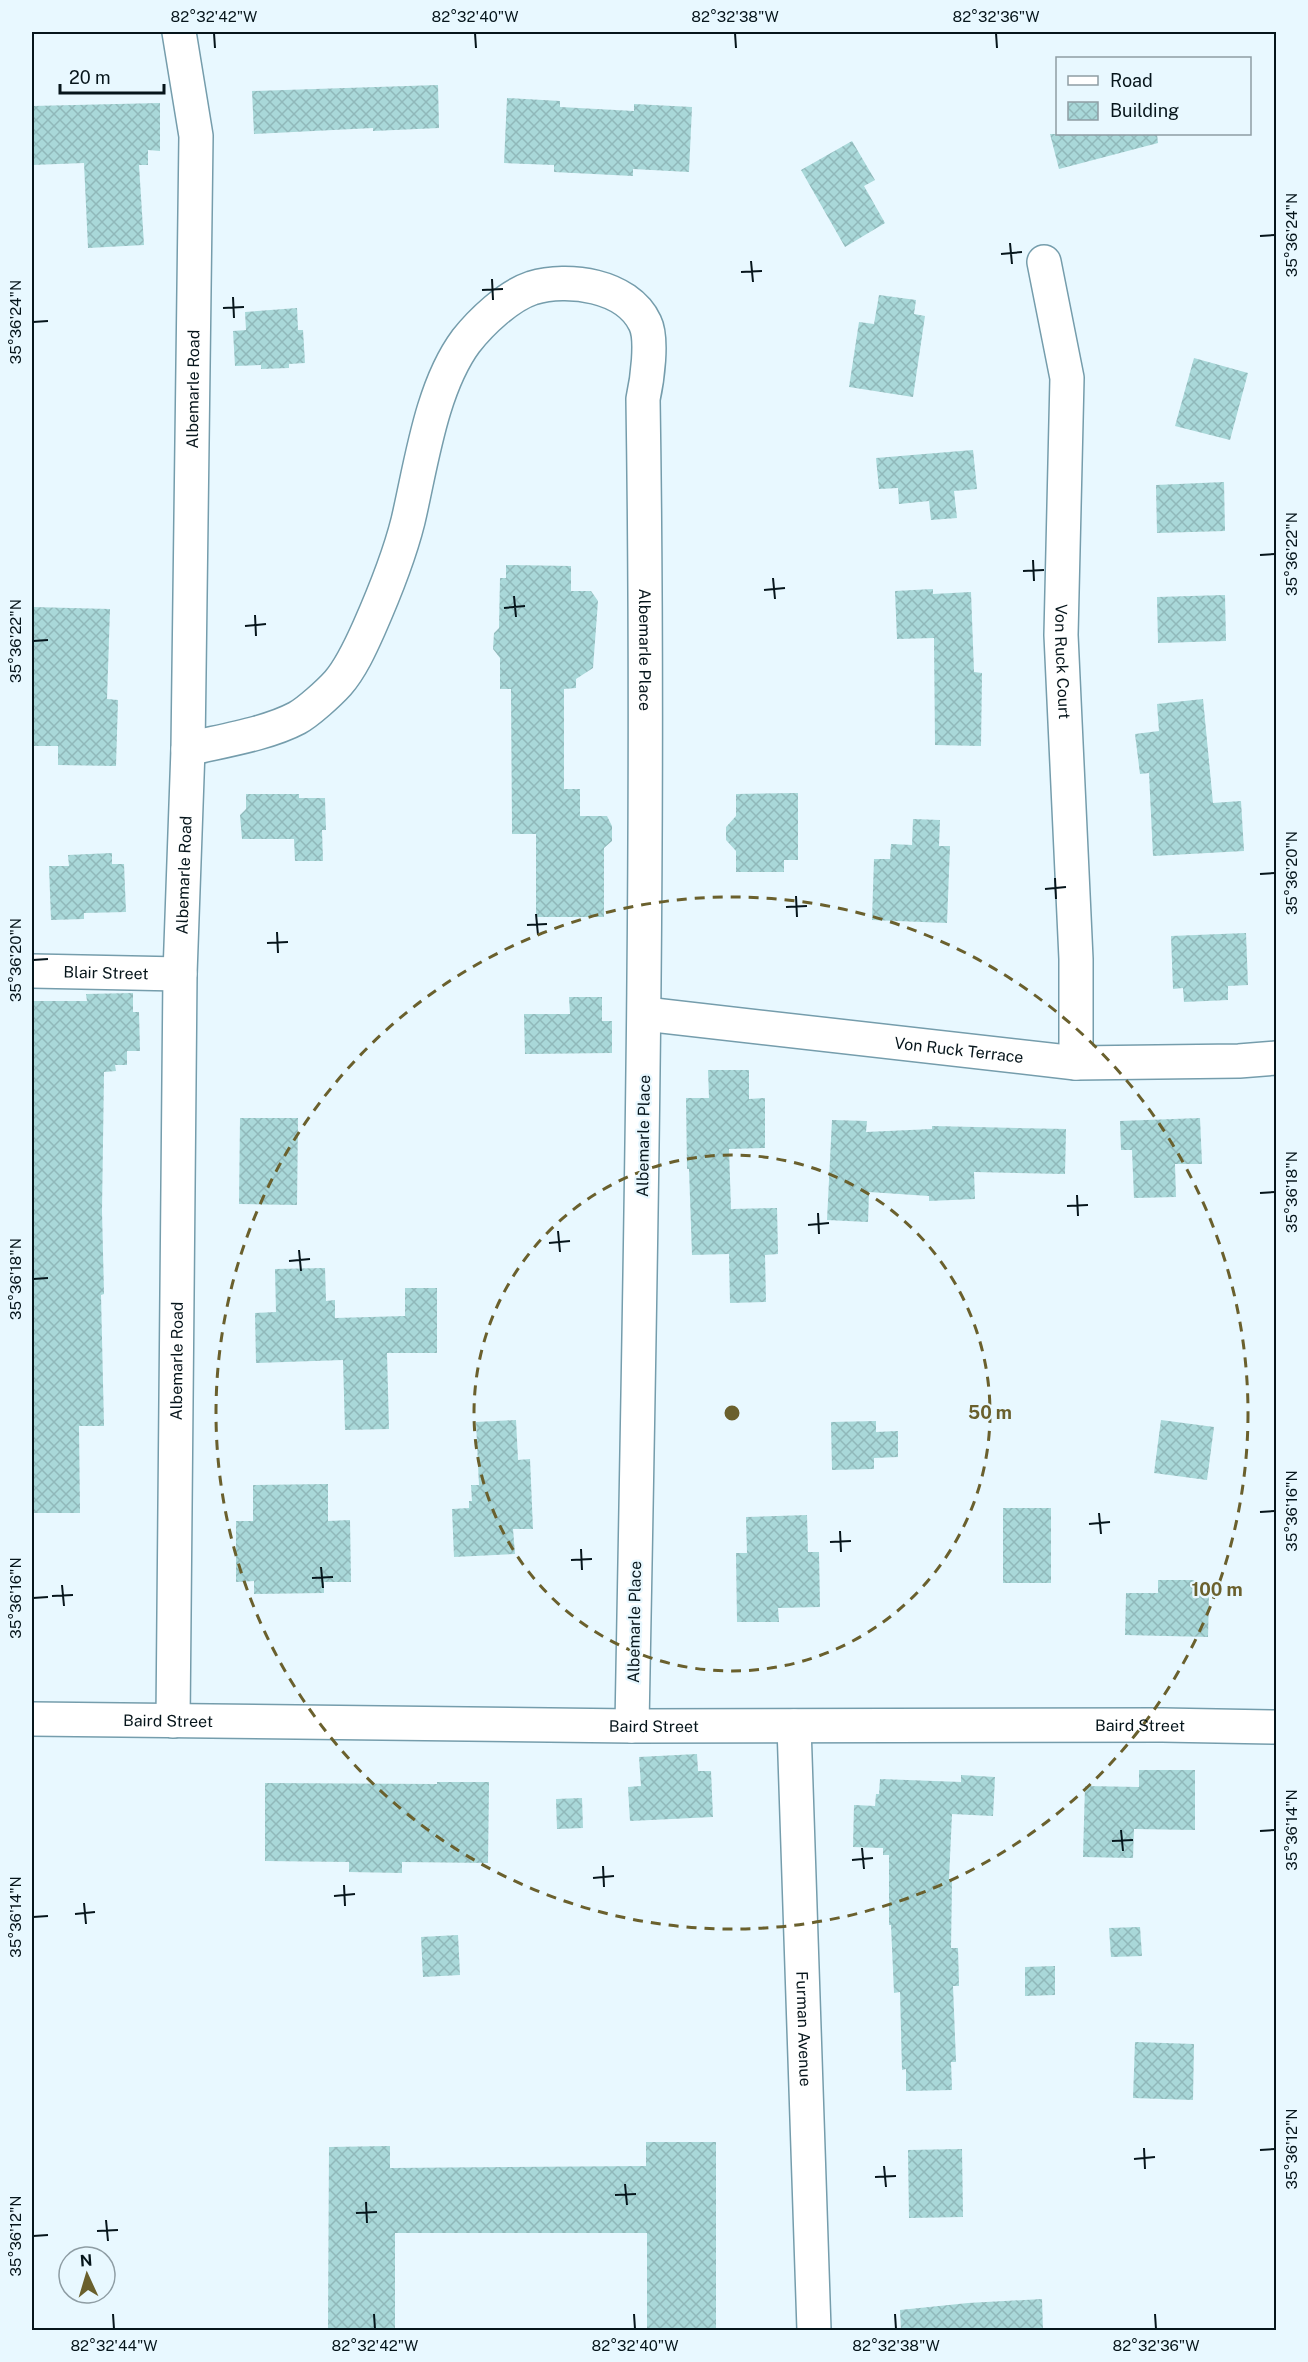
<svg xmlns="http://www.w3.org/2000/svg" width="1308" height="2362" font-family="'Public Sans',sans-serif">
<style>
.building{fill:url(#building-cross-hatch)}
.lines{fill:none;stroke-linecap:round;stroke-linejoin:round}
.minor-casing{stroke:#759dac;stroke-width:36}
.minor{stroke:#fff;stroke-width:33}
.ticks{fill:none;stroke:#06151b;stroke-width:2}
.ring{fill:none;stroke:#6a602d;stroke-width:3;stroke-dasharray:10 8}
.labels{text-anchor:middle;stroke-width:4.5;stroke-linejoin:round;paint-order:stroke}
.street-label{font-size:16px;fill:#06151b;stroke:#e8f8ff}
.centre{fill:#6a602d;stroke:#e8f8ff;stroke-width:3}
.ring-label{font-size:18px;text-anchor:middle;font-weight:bold;fill:#6a602d;stroke:#e8f8ff;stroke-width:4.5;stroke-linejoin:round;paint-order:stroke}
.neatline{fill:none;stroke:#06151b;stroke-width:2}
.ticks-label{font-size:15px;text-anchor:middle;fill:#06151b}
</style>
<defs>
<pattern id="building-cross-hatch" width="8" height="8" patternUnits="userSpaceOnUse" patternTransform="scale(1.5)"><rect width="8" height="8" fill="#a9d8d9"/><path d="M0 0l8 8M0 8l8-8" fill="none" stroke="#90b8ba"/></pattern>
</defs>
<rect width="100%" height="100%" fill="#e8f8ff"/>
<!-- building -->
<path class="building" d="M438 85 439 128 373 131V128L254 134 252 91Z
M507 98 560 101V107L634 111V104L692 107 689 172 633 169V176L554 172V165L504 163Z
M160 103V151L148 150V165H139L144 245 88 248 84 163 32 165V106Z
M1050 134H1157L1158 143 1059 169Z
M852 141 875 180 864 186 885 223 845 247 801 170Z
M879 295 916 300 914 314 925 316 913 397 849 387 859 322 874 324Z
M297 308 298 330H303L305 363 289 364V368L261 369V365L235 366 233 331 246 330 245 312Z
M1194 358 1248 373 1230 440 1175 426Z
M973 450 977 489 954 491 957 518 931 520 929 501 899 504 898 488 879 489 876 458Z
M1224 482 1225 531 1157 533 1156 485Z
M506 565 571 566V591H591L598 601 593 668 576 679V688L564 689V789H580V816H607L612 826V841L604 848V917H536V834H512L511 689H500V658L493 649 494 633 499 628 500 578H506Z
M933 589V594L971 592 974 672 982 673 981 746 935 745 934 638 897 639 895 591Z
M1225 595 1226 641 1158 643 1157 597Z
M32 607 110 609 107 699 118 700 116 766 58 765V746H33Z
M1203 699 1213 803 1241 801 1244 851 1153 856 1149 773 1140 774 1135 734 1159 731 1157 704Z
M798 793V860H784V872H736V851L726 840V827L736 816V794Z
M246 794H299V798H325L326 830H322L323 861H295L294 839H242L240 815 246 809Z
M913 819 940 820 939 846H950L947 923 872 920 874 859H890L891 844 912 845Z
M112 853V864H124L126 912 84 913V919L51 920 49 866H69L68 855Z
M1246 933 1248 985 1228 986V1000L1184 1002 1183 988 1173 989 1171 936Z
M133 993V1012H139L140 1051H127V1065H115L116 1071 104 1072 102 1211 104 1294 101 1295 104 1426H79L80 1513H32V1001H87L86 994Z
M569 997H602V1021H612V1053L525 1054 524 1014H570Z
M708 1070H749V1099L765 1098V1148L729 1149 731 1209 777 1208 778 1254 765 1255 766 1302 730 1303 729 1254 692 1255 689 1169H687L686 1098H709Z
M240 1118H298L297 1205 239 1204Z
M1200 1118 1202 1164H1175L1176 1197 1134 1198 1132 1150H1121L1120 1121Z
M832 1120 867 1121 866 1132 932 1129V1126L1066 1129 1065 1174 974 1172 975 1199 929 1201V1196L869 1192 868 1222 827 1220Z
M325 1268 326 1301 335 1300V1318L405 1316V1288H437V1353H387L389 1429 345 1430 343 1360 256 1363 255 1313 276 1312 275 1269Z
M516 1420 518 1460 530 1459 533 1529H513L515 1554 454 1557 452 1509 469 1508V1501H472L471 1485H479L476 1422Z
M1161 1420 1214 1427 1207 1480 1154 1473Z
M876 1421V1432L898 1431V1457L874 1458V1469L832 1470 831 1422Z
M328 1484V1521L350 1520 351 1582H324V1593L254 1594V1581L236 1582V1521H253V1485Z
M1003 1508H1051V1583H1003Z
M807 1515 808 1552H819L820 1607 778 1608 779 1622H737L736 1553H747L746 1517Z
M1158 1580H1196V1594H1209L1208 1637 1125 1635 1126 1593H1158Z
M697 1754 698 1771H711L713 1817 630 1821 628 1787 641 1786 639 1757Z
M1139 1770H1195V1830L1134 1829 1133 1858 1083 1857 1085 1786 1139 1787Z
M961 1775 995 1777 993 1816 952 1814 949 1879 952 1880 951 1948H958L959 1986H953L956 2062H951L952 2090 906 2091V2069L902 2070 900 1992 894 1993 891 1925H889V1855H883V1848L853 1847 854 1805 875 1806 876 1794H879L880 1779 961 1782Z
M437 1782H489L488 1863 402 1862V1873L349 1872V1862L265 1861V1783L437 1784Z
M582 1798 583 1828 557 1829 556 1799Z
M1140 1927 1142 1956 1111 1957 1109 1928Z
M458 1935 460 1975 423 1977 421 1937Z
M1055 1966V1995L1025 1996V1967Z
M1135 2042 1194 2044 1193 2100 1133 2098Z
M646 2142H716V2331H647V2233H395V2331H328L329 2147 390 2146V2168L646 2166Z
M962 2149 963 2217 909 2218 908 2150Z
M1042 2299 1043 2331H901L900 2310 968 2303Z"/>
<g class="lines">
<defs>
<g id="minor">
<path id="s1" d="M1044 262 1067 378 1061 635 1076 959V1063"/>
<path id="s2" d="M188 749C221 741 267 734 297 718 308 712 329 693 338 683 351 668 361 646 369 628 384 594 399 557 408 521 421 466 431 388 466 341 481 322 508 296 532 288 568 277 627 285 645 323 653 339 647 381 643 399 650 841 640 1284 632 1726"/>
<path id="s3" d="M32 971 180 974"/>
<path id="s4" d="M645 1014 1076 1063 1239 1061 1276 1058"/>
<path id="s5" d="M32 1719 632 1726 1162 1725 1276 1727"/>
<path id="s6" d="M173 1721 180 974 188 749 196 136 179 32"/>
<path id="s7" d="M794 1726 814 2330"/>
</g>
</defs>
<!-- minor casing -->
<use href="#minor" class="minor-casing"/>
<!-- minor -->
<use href="#minor" class="minor"/>
</g>
<!-- ticks -->
<path class="ticks" d="M214 33 215 48M475 33 476 48M735 33 736 48M996 33 997 48M1260 236 1275 235M1010 243 1012 264M1001 254 1022 252M751 261 753 282M741 272 762 271M492 279 493 300M482 290 503 289M233 297 234 318M223 308 244 307M33 322 48 321M1260 555 1275 554M1033 560 1034 581M1023 571 1044 570M773 578 775 599M764 590 785 588M514 596 516 617M504 608 525 606M255 615 256 636M245 626 266 624M33 641 48 640M1260 874 1275 873M1055 878 1056 899M1045 889 1066 887M796 896 797 917M786 907 807 906M536 914 538 935M527 925 547 924M277 932 278 953M267 943 288 942M33 960 48 959M1260 1193 1275 1192M1077 1195 1078 1216M1067 1206 1088 1205M818 1213 819 1234M808 1225 829 1223M558 1231 560 1252M549 1243 570 1241M299 1250 301 1271M289 1261 310 1259M33 1279 48 1278M1260 1512 1275 1511M1099 1513 1101 1534M1089 1524 1110 1522M840 1531 841 1552M830 1542 851 1541M581 1549 582 1570M571 1560 592 1559M321 1567 323 1588M312 1578 333 1577M62 1585 64 1606M52 1596 73 1595M33 1598 48 1597M1121 1830 1123 1851M1260 1831 1275 1830M1112 1841 1133 1840M862 1848 864 1869M852 1860 873 1858M603 1866 604 1887M593 1878 614 1876M344 1885 345 1906M334 1896 355 1894M84 1903 86 1924M75 1914 95 1912M33 1917 48 1916M1144 2148 1145 2169M1260 2150 1275 2149M1134 2159 1155 2157M884 2166 886 2187M875 2177 896 2176M625 2184 627 2205M615 2195 636 2194M366 2202 367 2223M356 2213 377 2212M106 2220 108 2241M97 2231 118 2230M33 2236 48 2235M113 2314 114 2329M374 2314 375 2329M634 2314 635 2329M895 2314 896 2329M1155 2314 1156 2329"/>
<!-- distance rings -->
<g class="ring">
<circle cx="732" cy="1413" r="258"/>
<circle cx="732" cy="1413" r="516"/>
</g>
<g class="labels">
<!-- street labels -->
<g class="street-label">
<text dy="6" stroke="none"><textPath href="#s6" startOffset="1332">Albemarle Road</textPath></text>
<text dy="6" stroke="none"><textPath href="#s2" startOffset="1076">Albemarle Place</textPath></text>
<text dy="6" stroke="none"><textPath href="#s1" startOffset="402">Von Ruck Court</textPath></text>
<text dy="6" stroke="none"><textPath href="#s6" startOffset="846">Albemarle Road</textPath></text>
<text dy="6" stroke="none"><textPath href="#s3" startOffset="74">Blair Street</textPath></text>
<text dy="6" stroke="none"><textPath href="#s4" startOffset="316">Von Ruck Terrace</textPath></text>
<text transform="translate(643 1136) rotate(-89)" y="6">Albemarle Place</text>
<text dy="6" stroke="none"><textPath href="#s6" startOffset="360">Albemarle Road</textPath></text>
<text transform="translate(634 1622) rotate(-89)" y="6">Albemarle Place</text>
<text dy="6" stroke="none"><textPath href="#s5" startOffset="136">Baird Street</textPath></text>
<text dy="6" stroke="none"><textPath href="#s5" startOffset="622">Baird Street</textPath></text>
<text dy="6" stroke="none"><textPath href="#s5" startOffset="1108">Baird Street</textPath></text>
<text dy="6" stroke="none"><textPath href="#s7" startOffset="303">Furman Avenue</textPath></text>
</g>
</g>
<circle cx="732" cy="1413" r="9" class="centre"/>
<g class="ring-label">
<text x="990" y="1419">50 m</text>
<text x="1217" y="1596">100 m</text>
</g>
<!-- border -->
<rect width="1308" height="2362" fill="none" stroke="#e8f8ff" stroke-width="66"/>
<!-- legend -->
<rect x="1056" y="57" width="195" height="78" fill="#e8f8ff" stroke="#8e9da4" stroke-width="1.5"/>
<rect x="1068" y="76" width="30" height="9" fill="#ffffff" stroke="#8e9da4" stroke-width="1.5"/>
<text x="1110" y="87" font-size="18" fill="#06151b">Road</text>
<rect x="1068" y="102" width="30" height="18" fill="url(#building-cross-hatch)" stroke="#8e9da4" stroke-width="1.5"/>
<text x="1110" y="117" font-size="18" fill="#06151b">Building</text>
<!-- north arrow -->
<g transform="translate(87 2275) rotate(356)"><circle r="28" fill="#e8f8ff" stroke="#8e9da4" stroke-width="1.5"/>
<path d="M0-4.5L10 22L0 15L-10 22Z" fill="#6a602d"/>
<text y="-9" font-size="16" font-weight="bold" text-anchor="middle" fill="#06151b">N</text>
</g>
<!-- scale -->
<path d="M60 84v9h104v-9" fill="none" stroke="#06151b" stroke-width="3"/>
<text x="69" y="84" font-size="18" fill="#06151b" stroke="#e8f8ff" stroke-width="4.5" paint-order="stroke">20 m</text>
<rect x="33" y="33" width="1242" height="2296" class="neatline"/>
<g class="ticks-label">
<text x="214" y="22">82°32'42"W</text>
<text x="475" y="22">82°32'40"W</text>
<text x="735" y="22">82°32'38"W</text>
<text x="996" y="22">82°32'36"W</text>
<text transform="translate(1292 235) rotate(-90)" y="5">35°36'24"N</text>
<text transform="translate(16 322) rotate(-90)" y="5">35°36'24"N</text>
<text transform="translate(1292 554) rotate(-90)" y="5">35°36'22"N</text>
<text transform="translate(16 641) rotate(-90)" y="5">35°36'22"N</text>
<text transform="translate(1292 873) rotate(-90)" y="5">35°36'20"N</text>
<text transform="translate(16 960) rotate(-90)" y="5">35°36'20"N</text>
<text transform="translate(1292 1192) rotate(-90)" y="5">35°36'18"N</text>
<text transform="translate(16 1279) rotate(-90)" y="5">35°36'18"N</text>
<text transform="translate(1292 1511) rotate(-90)" y="5">35°36'16"N</text>
<text transform="translate(16 1598) rotate(-90)" y="5">35°36'16"N</text>
<text transform="translate(1292 1830) rotate(-90)" y="5">35°36'14"N</text>
<text transform="translate(16 1917) rotate(-90)" y="5">35°36'14"N</text>
<text transform="translate(1292 2149) rotate(-90)" y="5">35°36'12"N</text>
<text transform="translate(16 2236) rotate(-90)" y="5">35°36'12"N</text>
<text x="114" y="2351">82°32'44"W</text>
<text x="375" y="2351">82°32'42"W</text>
<text x="635" y="2351">82°32'40"W</text>
<text x="896" y="2351">82°32'38"W</text>
<text x="1156" y="2351">82°32'36"W</text>
</g>
</svg>
